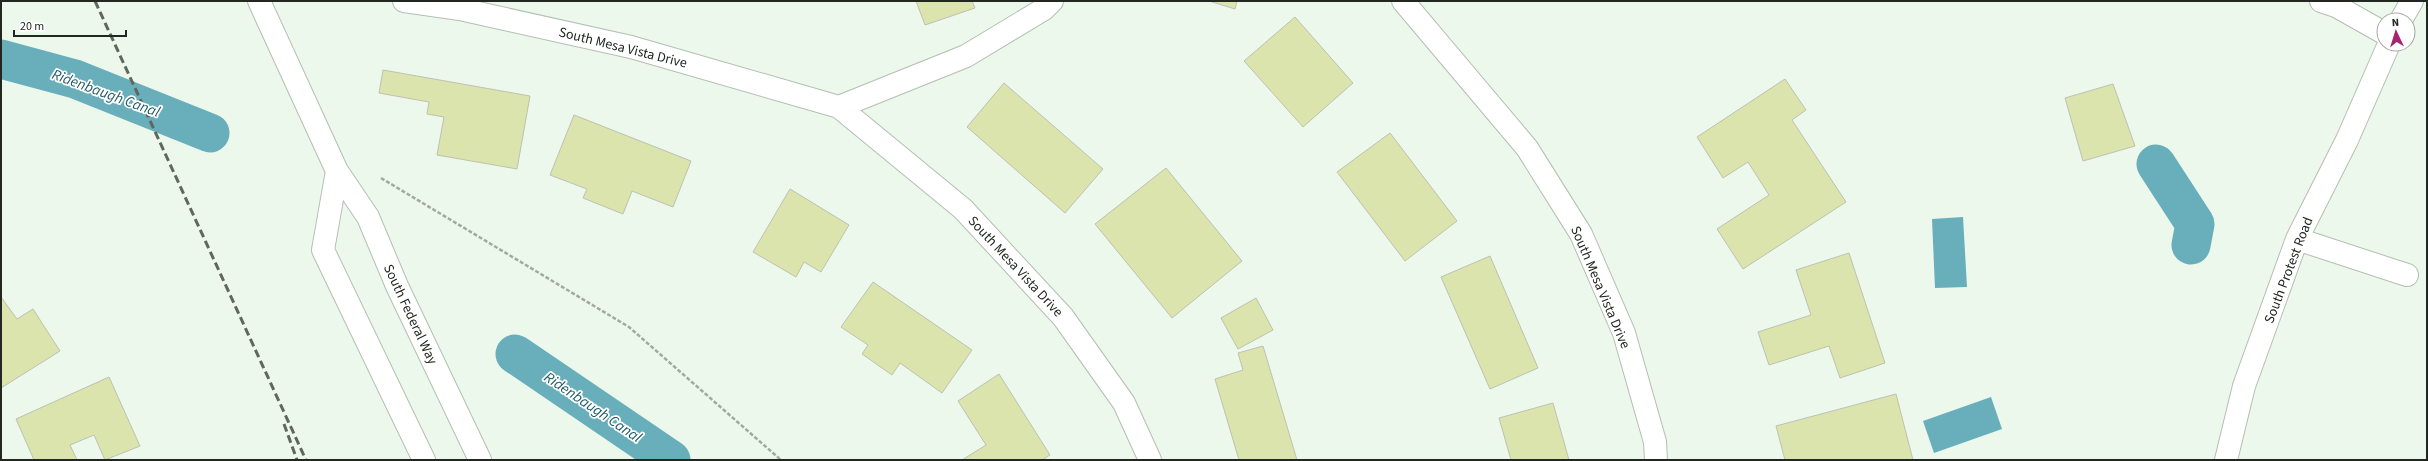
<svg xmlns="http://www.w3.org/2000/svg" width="2428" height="461" font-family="'Source Sans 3',sans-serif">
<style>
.water{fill:#68afbb}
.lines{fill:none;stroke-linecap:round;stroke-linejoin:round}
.canal{stroke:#68afbb;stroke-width:39}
.building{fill:#dbe4ac;stroke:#bec1b1}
.minor-casing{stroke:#b3bfb3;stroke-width:24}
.major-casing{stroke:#b3bfb3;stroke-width:24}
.path{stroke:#a0aaa0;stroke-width:2.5;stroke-dasharray:4 2;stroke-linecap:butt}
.minor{stroke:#fff;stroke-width:22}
.major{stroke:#fff;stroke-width:22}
.rail{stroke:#606760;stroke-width:3;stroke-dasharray:8 4;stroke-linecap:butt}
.labels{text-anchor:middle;stroke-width:3.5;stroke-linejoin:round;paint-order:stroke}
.street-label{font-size:14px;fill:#222722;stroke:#fff}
.water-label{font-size:15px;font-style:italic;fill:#1f5b64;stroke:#fff}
</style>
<rect width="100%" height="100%" fill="#ebf8eb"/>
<!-- water -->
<path class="water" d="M1963 217 1967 287 1935 288 1932 219Z
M1991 397 2002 429 1934 453 1923 421Z"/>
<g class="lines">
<!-- canal -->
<path class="canal" d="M1 59 75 79 210 133
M2156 164 2195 224 2191 245
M515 354 671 460"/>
</g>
<!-- building -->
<path class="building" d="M916 1H972L975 8 925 25Z
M1209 1H1237L1235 9Z
M1295 17 1353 83 1303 127 1244 61Z
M383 70 530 96 517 169 437 155 444 117 427 114 429 102 379 93Z
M1785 79 1806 110 1792 120 1846 202 1743 269 1717 229 1769 195 1748 162 1723 178 1697 137Z
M1004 83 1103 169 1065 213 967 127Z
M2113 84 2135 146 2083 161 2065 98Z
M574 115 691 161 673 207 632 191 623 214 583 198 587 189 550 175Z
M1390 133 1457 221 1405 261 1337 172Z
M1166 168 1242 261 1172 318 1095 224Z
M790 189 849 225 821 272 804 262 796 277 753 252Z
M1849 253 1885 363 1840 378 1829 346 1769 365 1758 332 1811 315 1796 270Z
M1490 256 1538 368 1490 389 1441 277Z
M873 282 972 350 942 393 900 363 892 375 862 354 868 345 841 327Z
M1 297 17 319 33 309 60 351 1 388Z
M1256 298 1273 330 1238 349 1221 318Z
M1263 346 1297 460H1239L1215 379 1243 370 1238 353Z
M999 374 1050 455 1042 460H962L986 445 958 401Z
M109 377 140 446 105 460 94 435 70 445 77 460H34L16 419Z
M1896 394 1913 460H1785L1776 426Z
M1553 403 1569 460H1511L1499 418Z"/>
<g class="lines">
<defs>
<path id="minor" d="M404 1 460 9 631 47 839 107 963 209 1063 317 1124 403 1150 460
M1403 1 1527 148 1581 234 1624 333 1655 442 1656 460
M2321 1 2336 6 2384 33
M2401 20 2412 1
M839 107 966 56 1044 9 1052 1
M2297 239 2407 275
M2226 460 2244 386 2297 239 2347 140 2389 44"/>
<path id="major" d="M259 1 337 171 368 217 397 286 480 460
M337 171 323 250 424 460"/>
</defs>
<!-- minor casing -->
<use href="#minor" class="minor-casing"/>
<!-- major casing -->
<use href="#major" class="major-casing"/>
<!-- path -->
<path class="path" d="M381 178 629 327 781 460"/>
<!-- minor -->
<use href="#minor" class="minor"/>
<!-- major -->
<use href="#major" class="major"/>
<!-- rail -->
<path class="rail" d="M95 1 306 460
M284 424 297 460"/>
</g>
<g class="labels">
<!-- street labels -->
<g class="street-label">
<text transform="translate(623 47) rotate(14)" y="5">South Mesa Vista Drive</text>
<text transform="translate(1016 266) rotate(47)" y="5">South Mesa Vista Drive</text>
<text transform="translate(2288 270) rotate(-69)" y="5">South Protest Road</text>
<text transform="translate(1601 287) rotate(67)" y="5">South Mesa Vista Drive</text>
<text transform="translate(411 314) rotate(65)" y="5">South Federal Way</text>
</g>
<!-- water labels -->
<g class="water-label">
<text transform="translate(106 93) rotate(20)" y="5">Ridenbaugh Canal</text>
<text transform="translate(593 407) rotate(34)" y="5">Ridenbaugh Canal</text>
</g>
</g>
<!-- border -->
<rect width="2428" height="461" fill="none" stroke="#222722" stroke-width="4"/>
<!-- north arrow -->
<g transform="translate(2396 32) rotate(356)"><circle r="19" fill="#ffffff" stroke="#a7a9a7"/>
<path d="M0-3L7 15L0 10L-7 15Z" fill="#a62471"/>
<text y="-6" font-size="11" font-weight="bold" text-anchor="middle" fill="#222722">N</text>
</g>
<!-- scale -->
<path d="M14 30v6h112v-6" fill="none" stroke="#222722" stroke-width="2"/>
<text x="20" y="30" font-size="12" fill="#222722" stroke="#ffffff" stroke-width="3" paint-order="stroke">20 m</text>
</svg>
